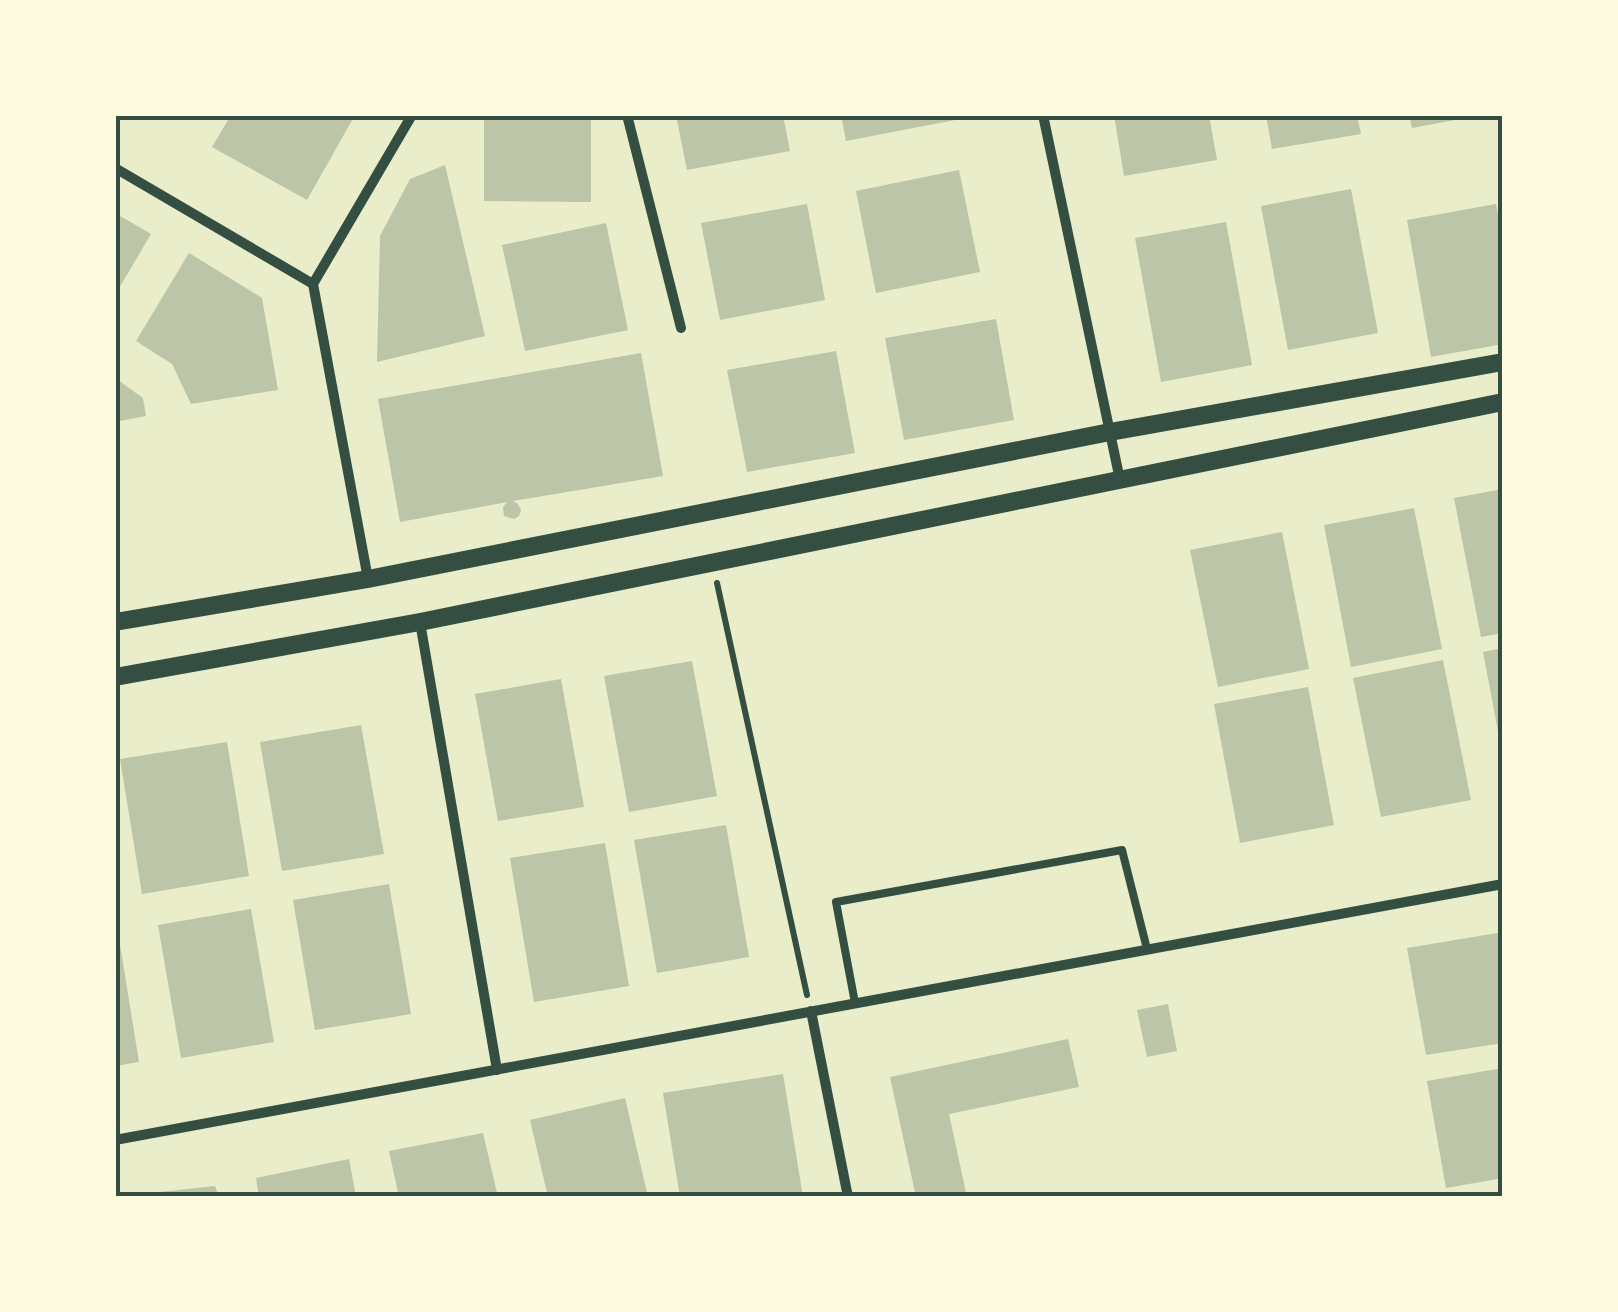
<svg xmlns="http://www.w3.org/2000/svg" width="1618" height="1312" font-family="Rubik,sans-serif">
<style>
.building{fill:#bcc5a7}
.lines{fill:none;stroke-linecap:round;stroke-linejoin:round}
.path{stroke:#344e41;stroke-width:6}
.service{stroke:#344e41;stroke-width:8}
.minor{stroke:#344e41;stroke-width:10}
.tertiary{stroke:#344e41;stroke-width:18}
.neatline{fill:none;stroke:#344e41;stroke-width:4}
</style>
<rect width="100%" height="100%" fill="#e9edc9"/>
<!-- building -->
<path class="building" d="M231 115H355L307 200 212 147Z
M484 115H591V202L484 201Z
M676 115H783L790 151 687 170Z
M841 115H954L955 120 846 141Z
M1114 115H1209L1217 160 1124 176Z
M1266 115H1357L1361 134 1272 149Z
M1409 115H1471V117L1412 128Z
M445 165 485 336 377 362 380 236 410 179Z
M959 170 980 272 876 293 856 191Z
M1351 189 1378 333 1288 350 1261 206Z
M807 204 825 300 720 320 701 223Z
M1496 204 1503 242V344L1431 357 1407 220Z
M115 213 151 234 115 295Z
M1226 222 1252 365 1161 382 1135 238Z
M606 223 628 330 525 351 502 245Z
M189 253 262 298 278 390 191 404 172 364 136 341Z
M996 319 1014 420 904 440 885 338Z
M836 351 855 453 747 472 727 370Z
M641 353 663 476 513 501 518 504 521 510 519 516 514 519 504 516 503 507 507 502 400 522 378 399Z
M115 378 143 398 146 416 115 422Z
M1503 489V633L1481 637 1454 498Z
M1414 508 1442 649 1351 667 1324 525Z
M1282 532 1309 669 1218 687 1190 550Z
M1503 648V747H1501L1483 652Z
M1443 660 1471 800 1381 817 1353 678Z
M692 661 717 796 629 812 604 676Z
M561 679 584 807 498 821 475 694Z
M1308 687 1334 825 1240 843 1214 704Z
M361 725 384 854 282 871 260 742Z
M227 742 249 876 142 894 120 759Z
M726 825 749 957 657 973 634 840Z
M605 843 629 986 534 1002 510 858Z
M389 884 411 1014 315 1030 293 900Z
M251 909 274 1042 181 1058 158 925Z
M118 932 139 1062 115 1066V933Z
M1503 932V1043L1426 1055 1407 948Z
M1168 1004 1177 1051 1147 1057 1137 1010Z
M1068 1039 1079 1087 949 1114 967 1197H916L890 1077Z
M1503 1068V1178L1446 1188 1427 1081Z
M783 1074 803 1197H680L663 1093Z
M625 1098 648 1197H548L530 1120Z
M483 1133 498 1197H399L389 1151Z
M349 1159 356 1197H259L256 1178Z
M215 1186 219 1197H141V1194Z"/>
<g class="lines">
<!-- path -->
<path class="path" d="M717 583 807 995"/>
<!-- service -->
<path class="service" d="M855 1003 836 902 1122 850 1147 949"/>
<!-- minor -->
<path class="minor" d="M627 115 681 328
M1043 115 1120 480
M115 168 313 284
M368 579 313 284 412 115
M420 622 497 1070
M811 1011 848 1197
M115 1140 1503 884"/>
<!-- tertiary -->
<path class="tertiary" d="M115 622 368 579 1110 432 1503 362
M115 677 420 622 1503 402"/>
</g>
<!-- border -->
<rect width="1618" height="1312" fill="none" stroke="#fefae0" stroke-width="235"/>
<rect x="118" y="118" width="1382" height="1076" class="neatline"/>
</svg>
